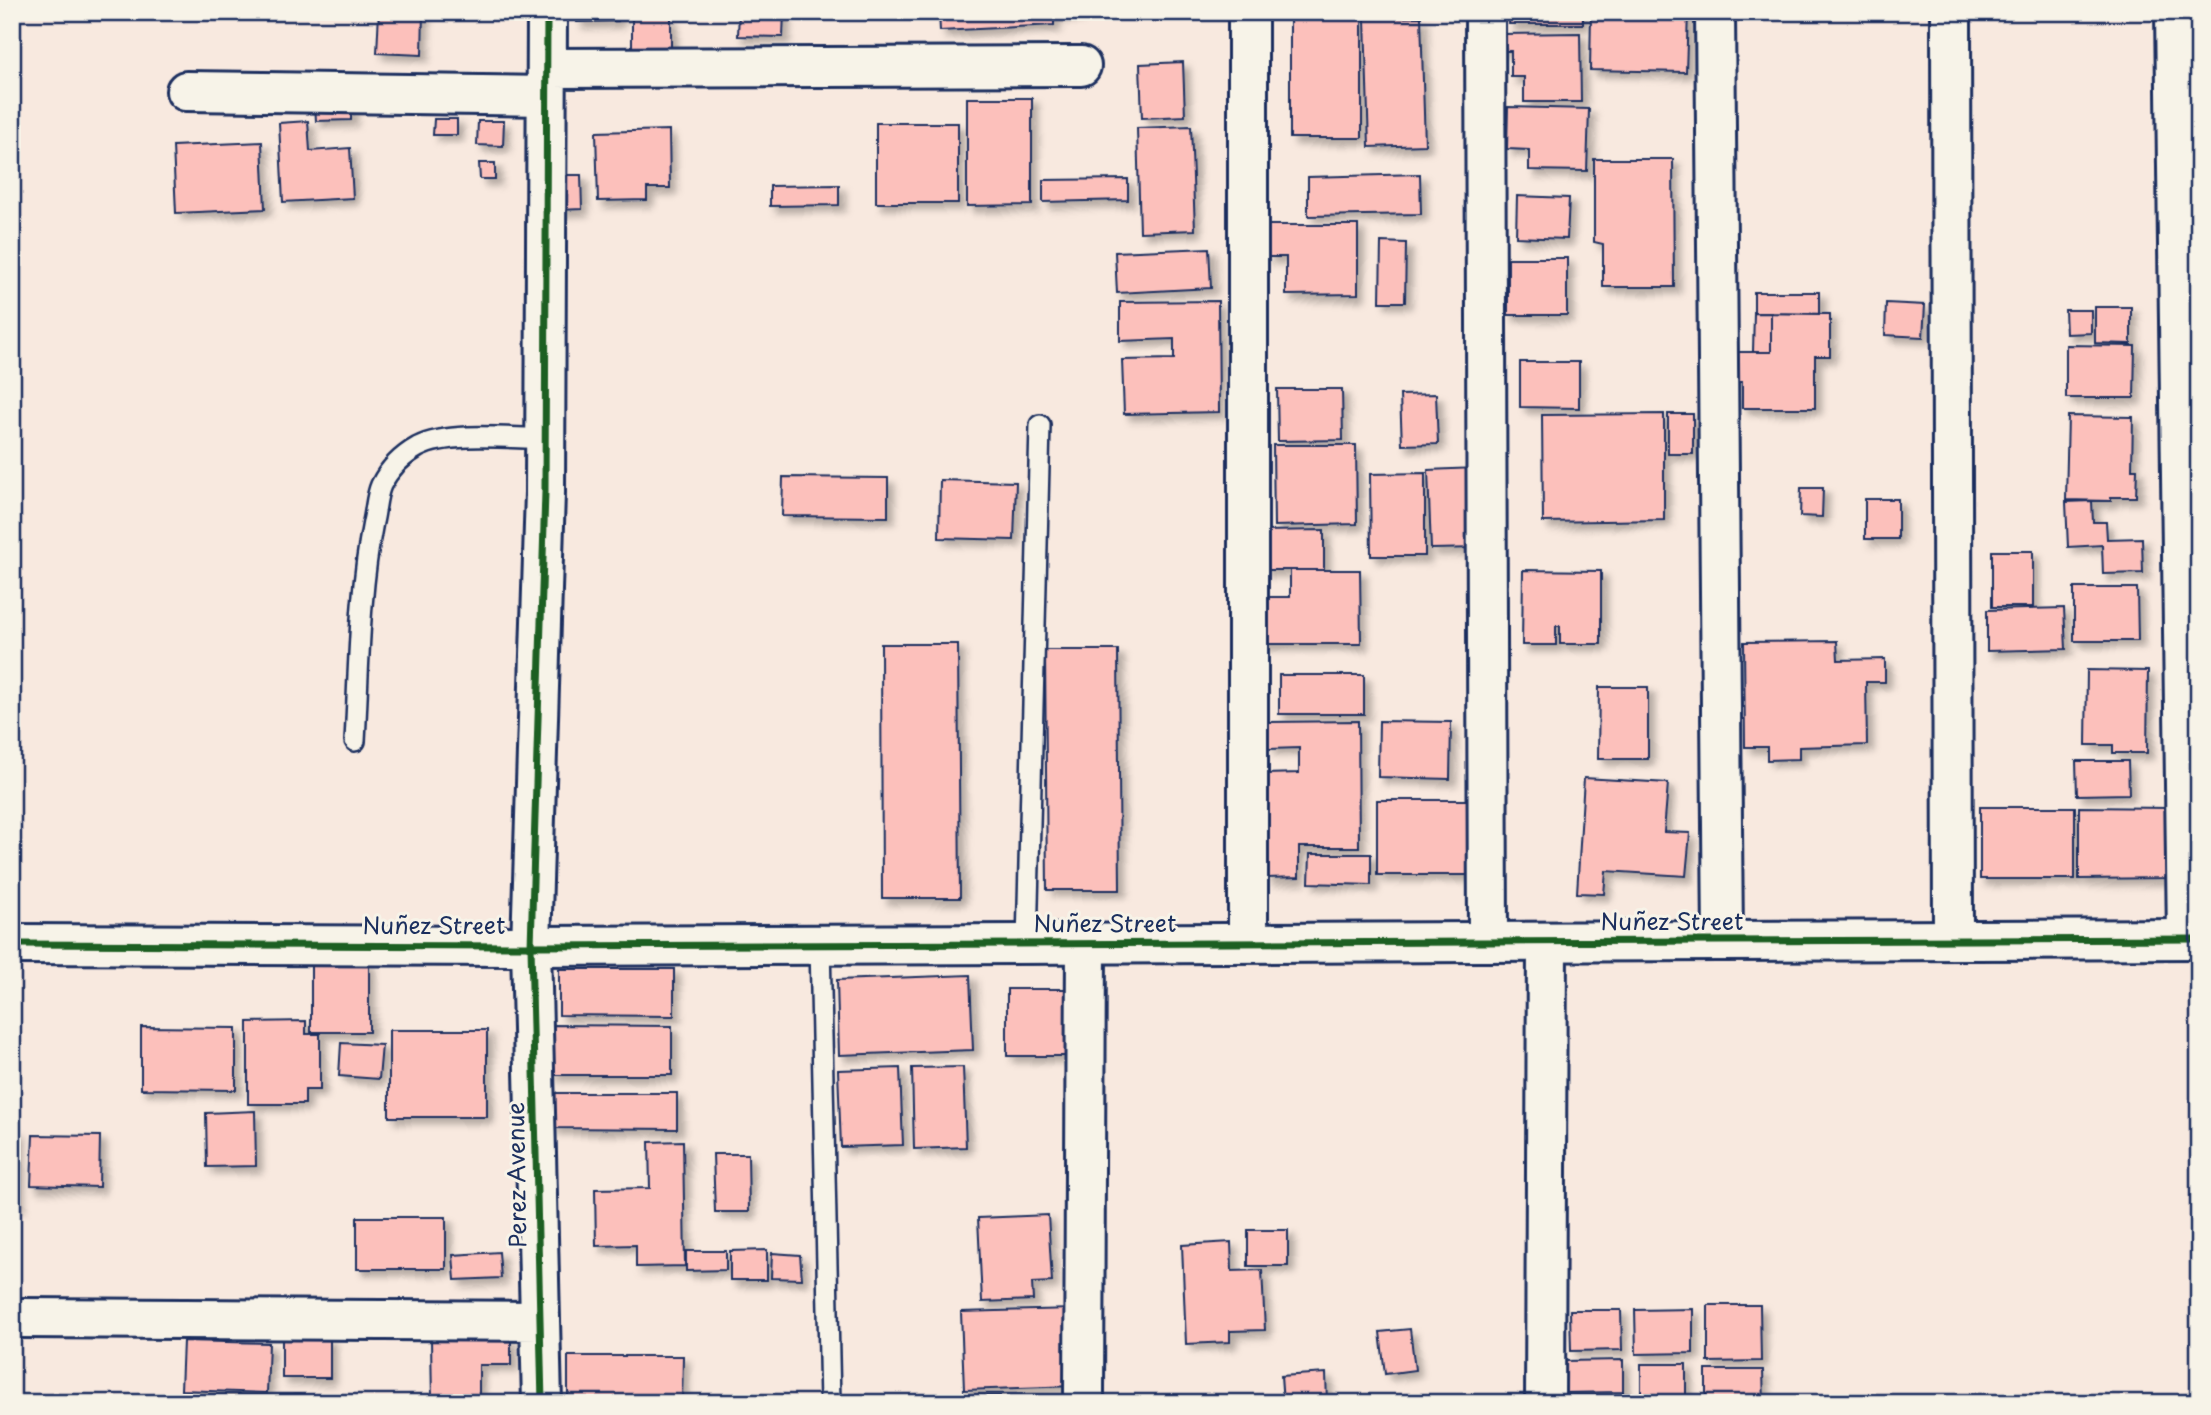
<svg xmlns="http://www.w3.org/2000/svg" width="2211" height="1415" font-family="'Playpen Sans',sans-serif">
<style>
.building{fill:#fcc0bb;stroke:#1b2f5e;stroke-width:2;filter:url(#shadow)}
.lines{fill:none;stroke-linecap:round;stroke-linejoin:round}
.service-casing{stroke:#1b2f5e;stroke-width:24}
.minor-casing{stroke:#1b2f5e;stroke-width:44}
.tertiary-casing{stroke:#1b2f5e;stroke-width:44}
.service{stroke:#f7f3e8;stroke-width:19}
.minor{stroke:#f7f3e8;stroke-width:38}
.tertiary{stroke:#f7f3e8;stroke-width:38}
.cycleway-casing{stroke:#f7f3e8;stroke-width:11}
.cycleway{stroke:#1b5e20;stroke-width:7}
.labels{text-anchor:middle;stroke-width:6;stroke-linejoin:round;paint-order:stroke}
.street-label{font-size:23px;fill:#1b2f5e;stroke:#f7f3e8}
</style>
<defs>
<filter id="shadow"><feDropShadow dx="6" dy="6" stdDeviation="3.5" flood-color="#0004"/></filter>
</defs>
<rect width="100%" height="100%" fill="#f8e9df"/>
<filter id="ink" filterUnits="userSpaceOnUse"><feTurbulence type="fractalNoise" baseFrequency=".0143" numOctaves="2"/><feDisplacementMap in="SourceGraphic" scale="14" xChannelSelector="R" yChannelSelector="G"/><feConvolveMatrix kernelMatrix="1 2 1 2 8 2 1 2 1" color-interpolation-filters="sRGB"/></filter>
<g filter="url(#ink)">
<!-- building -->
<path class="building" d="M379 12H423L422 55 377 53Z
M576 12H641L618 13V21L577 22Z
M739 12H784L783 37 738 36Z
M939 12H1077V14L1054 15V25L940 31Z
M1510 12H1583V24H1509Z
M1591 12H1688L1686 72 1590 70Z
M632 17H671V49H632Z
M1421 17 1425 145 1369 147 1365 19Z
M1290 18H1362V138H1290Z
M2196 31H2199V53H2196Z
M1580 33 1581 102H1524V77H1511V51H1502V34Z
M1183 62 1185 116 1142 118 1140 64Z
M967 98H1032V205L967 206Z
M351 103V120L316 121 315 104Z
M1508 107 1589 109 1587 171 1529 170V150L1507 149Z
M434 119H457V135H433Z
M308 121 310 151 350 148 353 198 283 202 279 123Z
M478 121H504L503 146 477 145Z
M876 123H958V203H876Z
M1191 126 1195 230 1140 232 1137 128Z
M669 130 670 188H647V200L598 201 596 132Z
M262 142 265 209 176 213 173 146Z
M1594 159H1673L1674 287H1603V244L1594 242Z
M479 163H495V179H480Z
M1420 174 1421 214 1308 216V177Z
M559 175H581L582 209 559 210Z
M1128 179V200L1043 202V180Z
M839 185V205L770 206V186Z
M1517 196 1569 198 1567 239 1516 237Z
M1267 225H1358V294L1286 295V257H1267Z
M1381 242 1406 243 1405 302H1380Z
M1209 248 1211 288 1117 293 1115 252Z
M1508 258H1567V315H1508Z
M1754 292H1819V314L1754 313Z
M1218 301 1219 412 1124 414 1122 360 1174 359V339L1120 341V302Z
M1886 303 1925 305 1923 337 1885 335Z
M2095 307H2131V344L2095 343Z
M2065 310H2091V333L2066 334Z
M1754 313H1771V352H1753Z
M1771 313 1830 314V356H1815V408H1742V382H1735V352H1771Z
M2066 345 2135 346 2134 398H2066Z
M1520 362H1579V408L1520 407Z
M1277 389H1342L1343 440 1278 441Z
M1436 394 1438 444 1402 445 1400 395Z
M1664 414V520L1543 522 1542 415Z
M1668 414H1693V454H1668Z
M2068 416 2133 417 2132 469H2137L2136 497H2111V501L2066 500Z
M1273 445H1356L1357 524 1274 526Z
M1476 468 1479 548 1431 549 1428 470Z
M1425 473V556H1371L1370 474Z
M783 477 888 478V517L782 516Z
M940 480 1016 482 1014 540 939 538Z
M1801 488H1823L1822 517 1800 516Z
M1865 499H1898V539H1865Z
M2092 501 2093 522H2106L2107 539 2142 538 2143 573 2103 574 2102 545 2068 547 2066 502Z
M1324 530V570H1263V531Z
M1992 551H2033V607H1992Z
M1290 570H1360L1361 644H1257L1256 597H1290Z
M1523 570 1601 571V644H1560V626H1556V645H1522Z
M2074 588H2137L2138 641H2074Z
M2064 608 2066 649 1987 651V610Z
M1837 641 1838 660 1885 659V682H1866L1867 745 1799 747V759L1767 760V747H1745L1744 642Z
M881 644H958L960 898H882Z
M1045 650H1118L1120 890H1047Z
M2087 670 2148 671 2147 753H2113V745H2086Z
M1279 675H1364V714H1279Z
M1599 687H1648V759H1598Z
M1358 721 1359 847H1299V877L1266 878 1265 774 1299 773V748L1269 749V722Z
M1379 721 1451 722 1450 779 1378 777Z
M2076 761H2128L2129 794 2077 795Z
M1584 778 1668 783 1664 832 1690 833 1686 876 1606 871 1604 894 1577 893Z
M1377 800H1473V875H1377Z
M1980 807H2075V879H1980Z
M2079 807 2169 808V878L2079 879Z
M1310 854H1371V885L1309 883Z
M311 962H369V1032H311Z
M559 969H674V1016L559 1015Z
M970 975 973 1050 839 1055 837 980Z
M1007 989H1085L1086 1056H1007Z
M306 1021V1034H320V1090H305V1104H248V1022Z
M553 1025 672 1026V1075H552Z
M141 1027 236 1028V1090L141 1089Z
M389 1030H487V1117H389Z
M341 1043 382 1045 379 1079 339 1076Z
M963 1067 966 1147 914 1149 912 1068Z
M900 1068 903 1145 841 1147 838 1070Z
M552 1093H677V1129L552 1128Z
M255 1111 256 1166 207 1167 206 1113Z
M12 1131H19L18 1205H12Z
M33 1135 100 1136 99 1187 31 1185Z
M683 1141 685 1266 636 1267V1245L596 1246 595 1189 650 1188 649 1142Z
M713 1154H748L749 1212H715Z
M1048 1215 1052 1282 1032 1283 1033 1300 982 1302 978 1218Z
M357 1217H446V1269H357Z
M1248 1230H1288V1266H1248Z
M1231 1242 1232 1271 1262 1270 1265 1330 1230 1331V1342L1186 1344 1182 1245Z
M767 1250V1280H730V1251Z
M686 1251H726V1270L686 1271Z
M499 1252 501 1278 455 1280 453 1255Z
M772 1253 800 1255 802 1279 771 1278Z
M1708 1305H1760L1761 1361 1708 1362Z
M1072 1309 1074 1386 964 1390 961 1312Z
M1693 1309V1353L1636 1354 1635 1310Z
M1570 1310H1621L1622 1350 1571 1351Z
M1410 1329 1415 1370 1385 1374 1380 1332Z
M282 1338H330V1378H282Z
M431 1338H511V1365H479V1403H432Z
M183 1341 269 1343 267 1393 181 1390Z
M568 1356H683L682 1403H568Z
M1623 1360V1392L1564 1393V1361Z
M1641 1364H1686V1403H1641Z
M1706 1370H1763L1764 1403H1706Z
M1326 1373 1327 1403H1283L1281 1376Z
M294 1395 318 1396V1403H293Z
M971 1396H1000V1403H971Z
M1636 1401V1403H1562V1402Z"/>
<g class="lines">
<defs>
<path id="service" d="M355 741C359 668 359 593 373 522 376 510 376 496 381 485 389 469 402 456 418 447 448 431 511 438 545 439
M820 944 830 1403
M1027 944 1040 425"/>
<path id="minor" d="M1485 12 1488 942
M1715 12 1723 941
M1951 12 1953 940
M2175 12 2187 939
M547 68 1081 66
M186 91 546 96
M1248 942V12
M22 1318 540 1321
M1084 1397 1086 943
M542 1403 531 946 545 492 547 12
M1545 1403 1547 942"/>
<path id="tertiary" d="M12 944 531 946 2199 939"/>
</defs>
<!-- service casing -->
<use href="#service" class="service-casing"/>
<!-- minor casing -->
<use href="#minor" class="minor-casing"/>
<!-- tertiary casing -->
<use href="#tertiary" class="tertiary-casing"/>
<!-- service -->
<use href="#service" class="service"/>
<!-- minor -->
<use href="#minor" class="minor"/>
<!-- tertiary -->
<use href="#tertiary" class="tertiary"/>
<defs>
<path id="cycleway" d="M12 944 531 946 2199 939
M542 1403 531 946 545 492 547 12"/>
</defs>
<!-- cycleway casing -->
<use href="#cycleway" class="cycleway-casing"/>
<!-- cycleway -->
<use href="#cycleway" class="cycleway"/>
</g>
</g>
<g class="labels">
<!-- street labels -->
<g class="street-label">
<text x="1672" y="930">Nuñez Street</text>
<text x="1105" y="932">Nuñez Street</text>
<text x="434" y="934">Nuñez Street</text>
<text transform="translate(517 1175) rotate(-91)" y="8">Perez Avenue</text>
</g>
</g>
<!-- margin -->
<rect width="2211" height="1415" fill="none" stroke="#f7f3e8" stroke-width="42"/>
<rect x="21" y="21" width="2169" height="1373" fill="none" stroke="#1b2f5e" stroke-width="2.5" filter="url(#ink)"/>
</svg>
